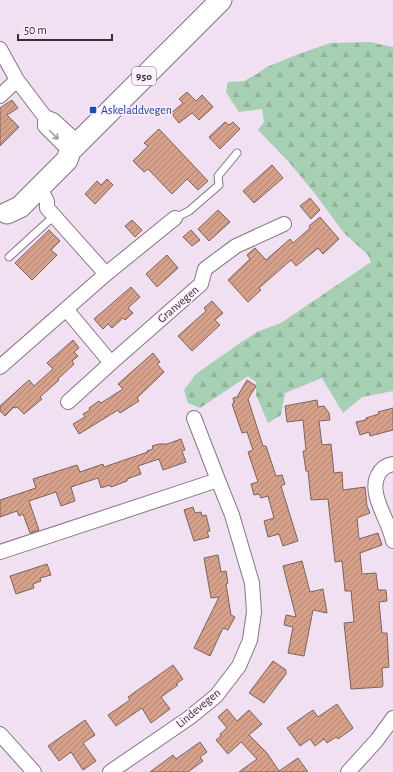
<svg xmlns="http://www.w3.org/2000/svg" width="393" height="772" font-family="'Alegreya Sans',sans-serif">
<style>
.forest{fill:url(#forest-firs)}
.building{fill:url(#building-hatch);stroke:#7b645b}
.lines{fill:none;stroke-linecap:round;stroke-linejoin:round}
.service-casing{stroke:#857586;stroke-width:9}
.minor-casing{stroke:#857586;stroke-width:16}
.primary-casing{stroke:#857586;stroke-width:23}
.service{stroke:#fff;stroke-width:7}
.minor{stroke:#fff;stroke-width:14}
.primary{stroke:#fff;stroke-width:21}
.oneway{stroke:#9a979a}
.transit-dot{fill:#1a4fb4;stroke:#fceefd;stroke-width:1.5}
.labels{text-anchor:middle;stroke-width:3;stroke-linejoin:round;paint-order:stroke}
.shield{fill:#fceefd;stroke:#716872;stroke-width:1}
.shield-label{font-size:11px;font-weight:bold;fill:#362f36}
.transit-label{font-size:12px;fill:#164399;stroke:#fceefd;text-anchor:start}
.street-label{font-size:12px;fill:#362f36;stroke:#fceefd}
</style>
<defs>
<pattern id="forest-firs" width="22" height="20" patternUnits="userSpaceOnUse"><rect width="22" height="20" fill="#a7cfb4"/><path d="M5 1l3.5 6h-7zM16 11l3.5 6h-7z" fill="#90b29b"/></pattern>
<pattern id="building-hatch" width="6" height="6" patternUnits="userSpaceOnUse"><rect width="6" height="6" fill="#d7a08a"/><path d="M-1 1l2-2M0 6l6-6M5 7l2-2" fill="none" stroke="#af8372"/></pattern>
</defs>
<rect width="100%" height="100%" fill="#f1dff2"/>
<!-- forest -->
<path class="forest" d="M370 42 393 47V391L362 397 343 413 322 378 285 393 281 415 268 423 256 395V382L248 376 200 408 188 403 184 390 196 374 237 345 257 332 281 323 371 262 368 255 344 233 316 195 288 161 258 130 264 122 262 109 239 112 226 92 228 82 244 81 257 74 267 67 296 55 330 43Z"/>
<!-- building -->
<path class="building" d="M187 92 196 101 202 95 213 107 199 120 192 113 179 123 171 113 183 103 179 99Z
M12 100 18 108 7 115 19 127 0 146V108Z
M225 122 229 125 233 122 240 129 220 149 209 137Z
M159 129 208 181 198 190 187 179 172 194 148 169 144 172 133 161 148 146 144 143Z
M272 165 283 178 254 203 243 191Z
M107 179 113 185 95 204 85 194 97 181 101 185Z
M310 198 320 210 311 219 300 206Z
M218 210 230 222 209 241 198 229Z
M320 217 339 239 323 254 318 248 296 266 291 260 259 288 261 290 248 302 228 280 250 259 247 255 255 248 266 260 290 239 293 243 310 228 309 226Z
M132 220 142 230 135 237 125 226Z
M49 230 60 241 51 250 57 255 32 280 15 263Z
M191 230 200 240 192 246 183 237Z
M167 255 178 268 157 287 146 274Z
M131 287 140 297 128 308 133 313 125 320 123 318 112 328 108 324 103 329 94 319Z
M212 301 223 313 215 320 220 325 192 351 178 336 206 311 204 308Z
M73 340 79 348 74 352 78 356 72 361 74 364 58 379 59 380 40 397 42 399 24 414 17 407 15 408 14 407 5 416 0 411V406L29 380 34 386 53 369 47 363Z
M153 353 160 362 157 364 164 372 137 398 139 401 120 413 118 410 79 434 73 424 85 417 83 414 90 410 89 408 99 401 101 403 123 389 118 384Z
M247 380 256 386 248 399 263 446H266L276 476 282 475 285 484 281 486 298 541 283 546 279 534 268 537 264 521 274 518 268 496 261 498 259 494 254 495 251 484 258 482 248 452 253 450 247 432 242 433 232 404 234 403 233 398 237 397Z
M317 400 318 407 324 406 329 413 330 420 319 421 322 445 331 444 334 473 342 472 343 490 365 487 367 506 370 513 357 518 359 539 378 533 382 545 360 553 362 574 376 573 378 590H386L387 601 379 602 382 633H387L389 667 382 668 383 685 382 687 351 689 344 623 354 622 351 591H345L342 561 335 562 328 499 311 500 308 471H306L303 451H306L303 420 287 422 285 406Z
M393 408V430L370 436 369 432 360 435 356 422 366 420V418L379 414 378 412Z
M181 439 185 450 182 451 186 462 163 470 159 459 138 466 141 474 127 479V481L111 487 110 485 101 488 98 478 71 487 75 501 61 506 56 492 29 501 39 530 30 533 23 514 19 516 17 511 0 517V500L36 488 33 479 77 465 80 472 103 464 104 467 148 452 147 451 153 449 152 446 159 444H167Z
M193 507 195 513 201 512 202 516 206 515 210 531 207 532 209 537 194 541 184 510Z
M218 555 221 572 226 571 228 583 226 584 231 615 235 617 228 630 223 628 210 656 194 648 219 597 211 598 204 558Z
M302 561 310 592 323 589 327 613 313 610 304 656 288 653 293 627 284 625 286 615 296 617 283 566Z
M47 564 51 575 40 578 41 581 33 584 34 588 16 594 10 576Z
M273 661 286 670V674L264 703 249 693Z
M173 665 183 679 176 684 178 685 161 697 170 709 151 723 142 708 116 726 108 715 130 700 128 697Z
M337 704 353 728 352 729 338 739 336 737 327 743 324 739 315 746 310 739 300 746 287 728 313 710 318 717Z
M227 709 237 721 249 710 262 724 249 735 267 753 279 771 298 758 308 772H239L257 759 241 742 228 754 216 740 221 736 220 734 227 728 218 717Z
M85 720 95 735 83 743 96 761 83 770 71 752 59 761 48 746Z
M200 742 207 752 200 757 203 761 188 772H150L173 755 176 759Z"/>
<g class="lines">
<defs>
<path id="service" d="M175 218 189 211 219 185 218 176 237 153
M9 257 54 216"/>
<path id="minor" d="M0 49 17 80 45 117V126L70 151
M0 96 17 80
M45 117 53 120 78 143
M106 274 175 218
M66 309 111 363 68 402
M111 363 201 284 205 269 236 246 284 224
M0 367 106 274 47 208V202L40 187
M194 418 218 480
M393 464C387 465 381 469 378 475 368 494 389 520 393 541
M0 552 218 480 232 515 252 583 254 612 250 640 239 666 216 696 189 718 110 772
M0 734 34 772
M348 772 377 740 393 718"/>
<path id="primary" d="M7 213 20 207 67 160 70 151 221 0"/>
</defs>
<!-- service casing -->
<use href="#service" class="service-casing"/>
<!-- minor casing -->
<use href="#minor" class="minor-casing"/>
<!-- primary casing -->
<use href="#primary" class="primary-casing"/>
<!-- service -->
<use href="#service" class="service"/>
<!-- minor -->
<use href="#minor" class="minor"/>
<!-- primary -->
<use href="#primary" class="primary"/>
</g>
<!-- one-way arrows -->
<defs><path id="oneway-shaft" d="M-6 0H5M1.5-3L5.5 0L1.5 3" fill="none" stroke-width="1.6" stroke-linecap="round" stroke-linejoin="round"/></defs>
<use class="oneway" href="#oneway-shaft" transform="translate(54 135) rotate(45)"/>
<!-- markers -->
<rect class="transit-dot" x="89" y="106" width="8" height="8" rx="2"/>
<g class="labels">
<!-- shield labels -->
<rect class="shield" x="132" y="67" width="24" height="18" rx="3"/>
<g class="shield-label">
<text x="144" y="80">950</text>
</g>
<!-- transit labels -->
<g class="transit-label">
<text x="101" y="114">Askeladdvegen</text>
</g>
<!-- street labels -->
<g class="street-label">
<text transform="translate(178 304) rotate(-41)" y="4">Granvegen</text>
<text transform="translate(198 708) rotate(-40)" y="4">Lindevegen</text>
</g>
</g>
<!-- scale -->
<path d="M18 34v6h94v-6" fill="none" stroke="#362f36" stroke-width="2"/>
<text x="24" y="34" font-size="12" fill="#362f36" stroke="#fceefd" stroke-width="3" paint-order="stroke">50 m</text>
</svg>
